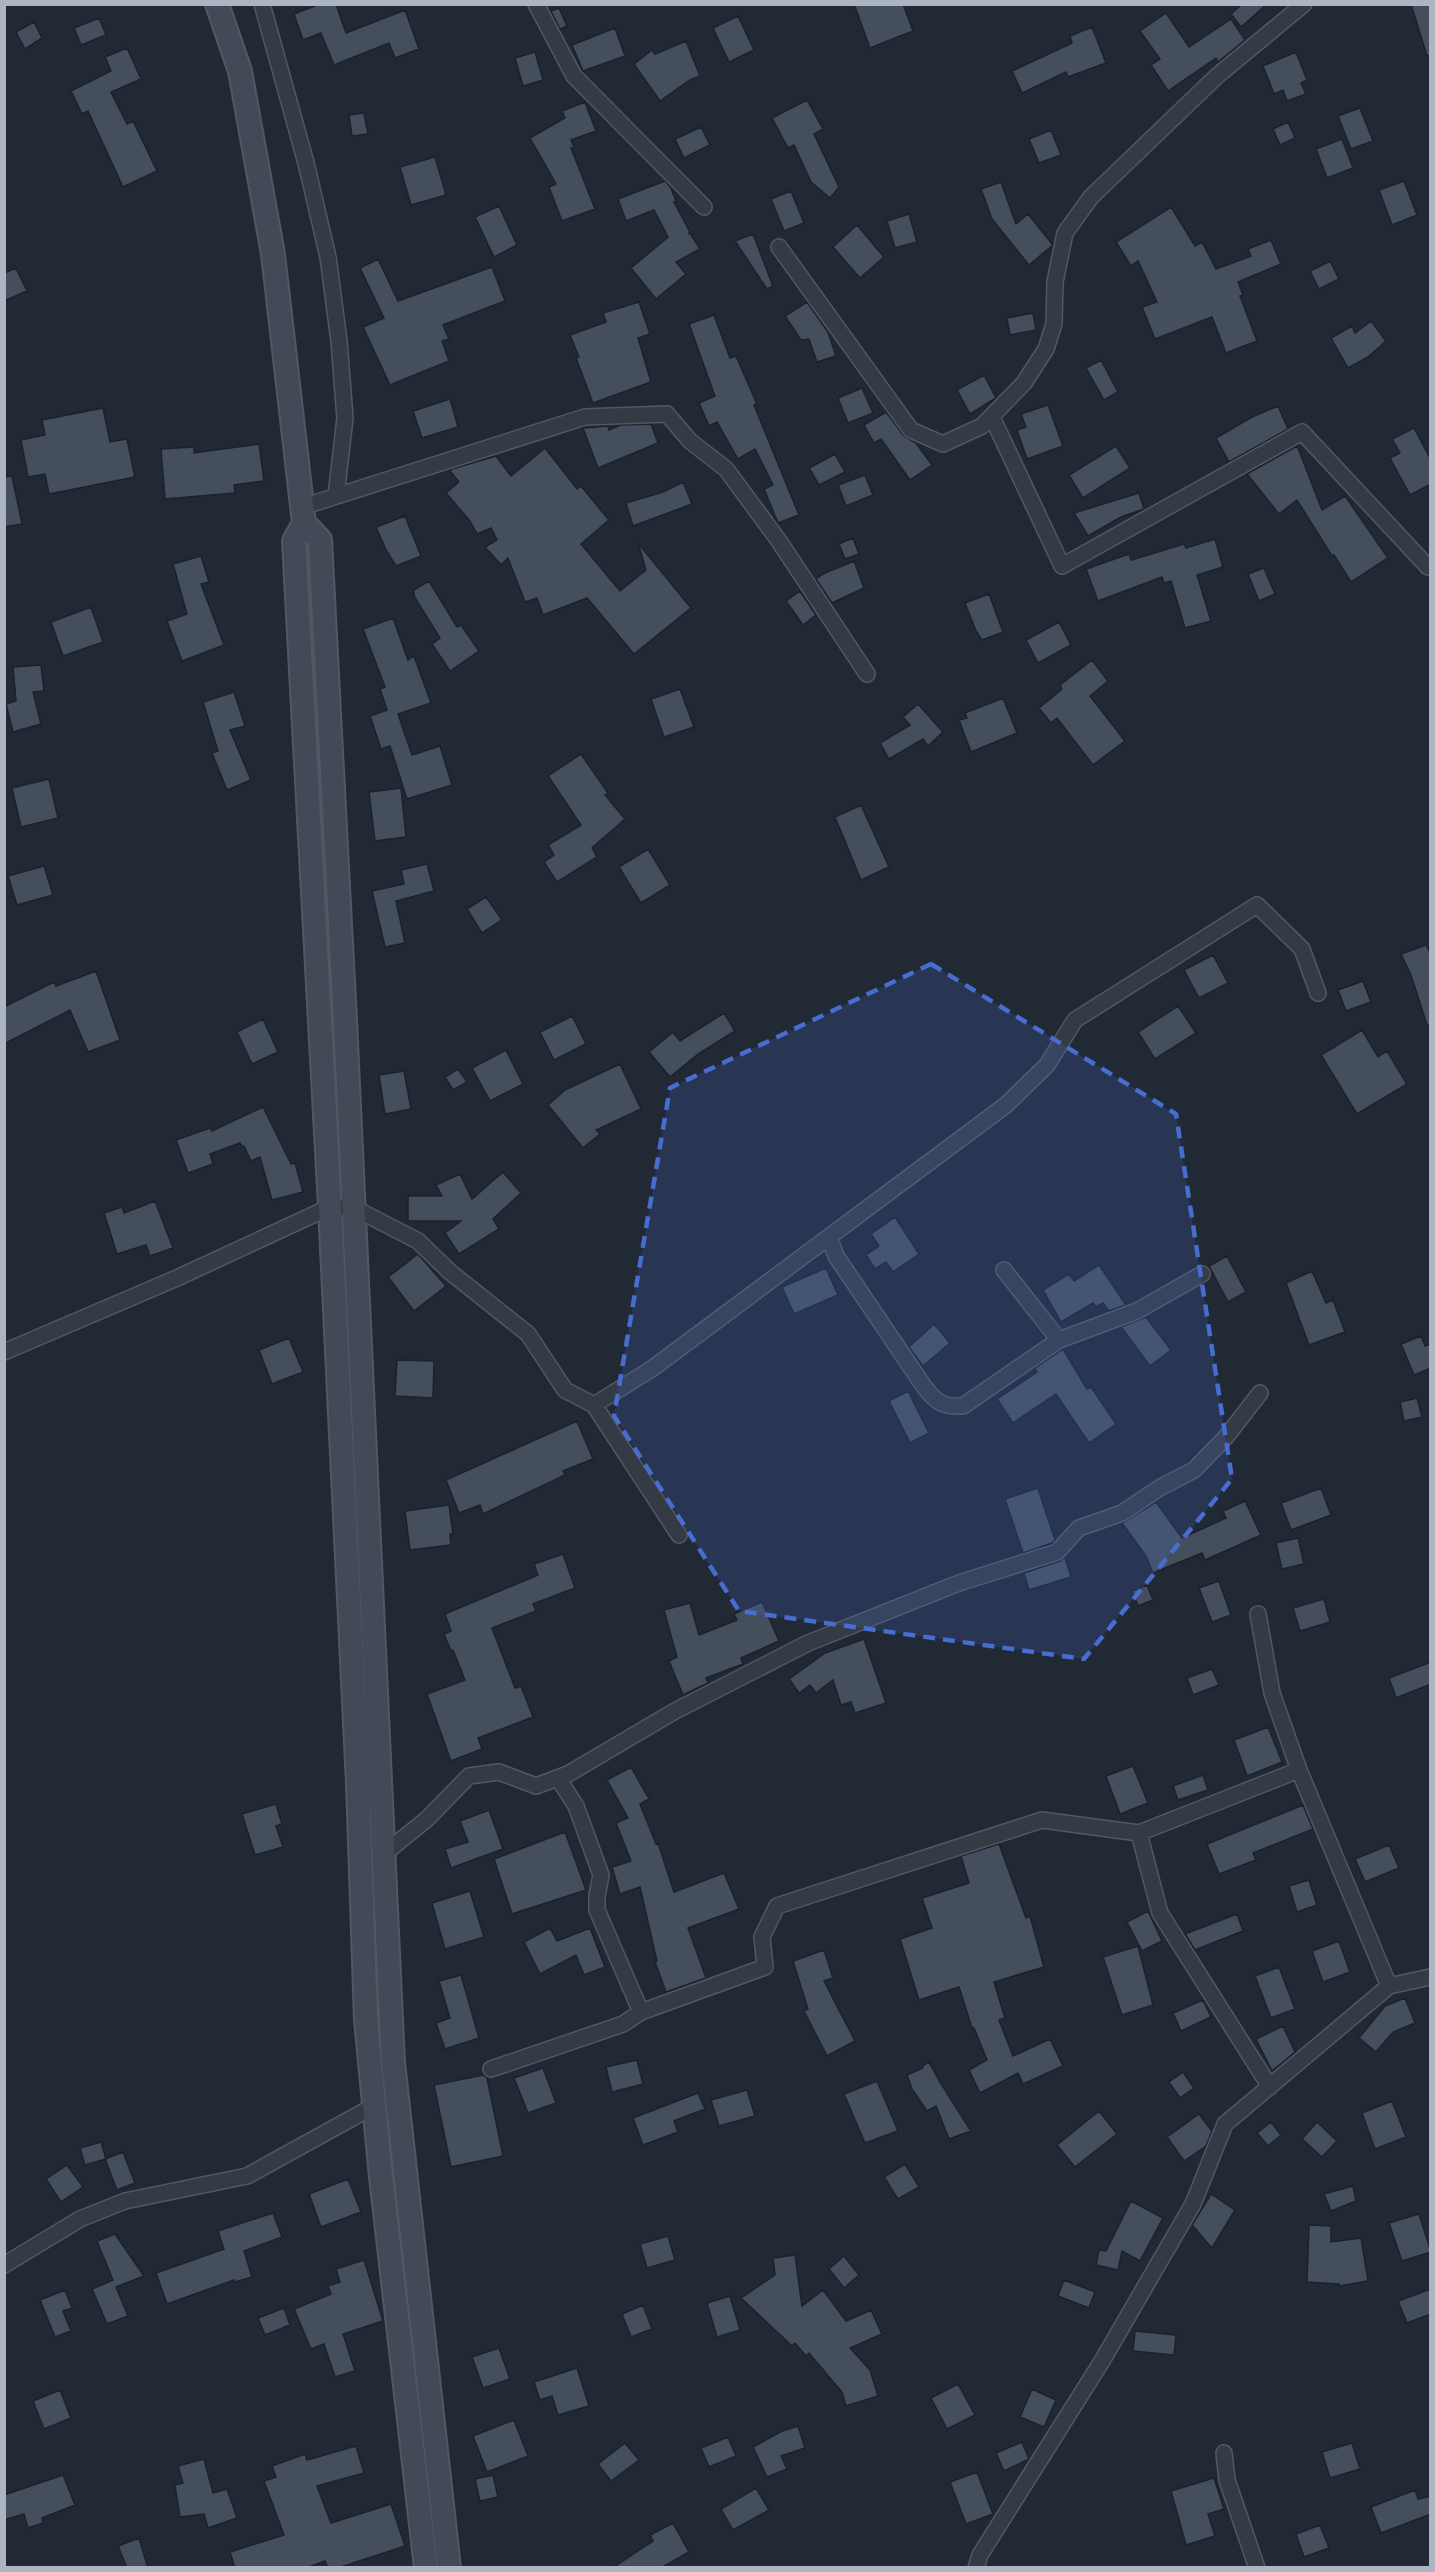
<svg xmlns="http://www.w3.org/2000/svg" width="1435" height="2572" font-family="'Alegreya Sans',sans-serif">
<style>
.building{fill:#444e5c;stroke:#1c222c;stroke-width:1.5}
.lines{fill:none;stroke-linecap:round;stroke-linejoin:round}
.street-casing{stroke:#525863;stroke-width:18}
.secondary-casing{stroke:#525863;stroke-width:26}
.street{stroke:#343b45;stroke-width:15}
.secondary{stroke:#424a58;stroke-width:22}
.marked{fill:#486dd1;fill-opacity:0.2;stroke:#486dd1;stroke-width:4.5;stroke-dasharray:12 8;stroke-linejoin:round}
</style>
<rect width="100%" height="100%" fill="#212934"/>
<!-- building -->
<path class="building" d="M320 4H336L346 33 405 10 419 49 395 58 389 43 334 65 321 33 303 40 294 14Z
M854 4H903L913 31 870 48Z
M1242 4H1267L1241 27 1231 14Z
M1411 4H1431V55L1427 56Z
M559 8 567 26 560 29 551 11Z
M1166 13 1189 47 1231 19 1245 40 1218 62 1216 58 1168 91 1151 65 1160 59 1140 31Z
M738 16 754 50 729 62 713 28Z
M99 18 106 35 81 45 74 28Z
M34 22 42 38 25 49 16 32Z
M1092 27 1106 63 1068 77 1066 72 1022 93 1012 71 1072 43 1070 36Z
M615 28 625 56 583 71 572 45Z
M686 41 700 76 690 80 660 101 634 64 652 50 655 54Z
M127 48 141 79 111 92 127 124 133 121 157 171 123 187 88 111 82 114 71 91 111 71 105 57Z
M535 52 543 80 523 86 515 58Z
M1296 52 1307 80 1301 83 1306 94 1287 101 1283 90 1274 94 1263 66Z
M807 100 823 129 814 134 839 187 830 198 811 182 794 145 788 148 772 118Z
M585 102 596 131 571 140 574 147 571 148 595 209 562 221 549 187 556 184 530 138 565 118 562 111Z
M1360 108 1373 141 1351 149 1338 116Z
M364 113 368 134 352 136 349 115Z
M1288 122 1295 138 1280 145 1273 129Z
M701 127 710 145 684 158 675 139Z
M1051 130 1061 155 1039 163 1029 139Z
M1342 139 1353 168 1327 178 1316 149Z
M435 157 446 195 411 205 400 167Z
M665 181 671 188 676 201 674 202 690 232 688 234 690 233 700 249 676 262 686 274 656 299 631 268 668 237 654 210 626 221 618 199Z
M1404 181 1417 215 1392 225 1379 190Z
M1001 182 1016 224 1028 214 1053 245 1029 265 992 219 981 189Z
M791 191 804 223 784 231 771 199Z
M499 206 517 245 494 257 475 217Z
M1171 207 1195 246 1202 242 1216 269 1251 256 1248 249 1271 240 1281 264 1238 282 1243 295 1240 296 1257 341 1226 353 1212 317 1155 339 1142 307 1157 302 1138 261 1131 266 1116 242Z
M909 214 917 242 895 248 887 221Z
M857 225 884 257 860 278 833 247Z
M753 234 773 286 767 289 735 241Z
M378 259 398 301 492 267 505 301 443 325 449 339 442 341 449 361 390 385 363 327 384 318 360 268Z
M1330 261 1339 279 1319 289 1310 271Z
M16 268 27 291 4 301V273Z
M639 302 650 334 638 338 651 382 593 403 576 358 579 357 570 335 606 322 603 313Z
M807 302 828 332 836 356 817 362 809 339 801 340 785 316Z
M1033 313 1036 330 1010 335 1007 318Z
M714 315 730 358 736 356 757 404 754 405 799 515 778 523 764 489 773 485 755 449 738 459 717 422 709 426 699 403 715 396 689 324Z
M1371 321 1386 341 1368 357 1348 368 1331 338 1352 326 1355 333Z
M1101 360 1118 392 1104 400 1086 368Z
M984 375 996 398 970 414 957 390Z
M862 388 873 413 848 423 838 398Z
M450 399 458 427 422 438 413 411Z
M1048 405 1063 446 1027 459 1017 430 1026 427 1021 414Z
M1278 406 1288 429 1229 462 1216 438 1252 417Z
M103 408 110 442 127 439 135 477 49 494 45 474 28 477 21 440 45 435 42 420Z
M886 412 904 436 916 443 932 465 910 480 881 439 874 443 864 425Z
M651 424 658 443 598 468 583 428 608 426 609 430 621 425Z
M1414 428 1431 460V484L1410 495 1390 458 1400 453 1392 439Z
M259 444 264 481 234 485 235 493 165 499 161 449 194 447V453Z
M1116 446 1130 468 1083 498 1069 475Z
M1295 447 1298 448 1322 510 1345 496 1388 558 1351 582 1334 555 1332 556 1297 500 1279 514 1247 474Z
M545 448 577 489 581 486 609 520 581 544 620 591 646 570 638 543 691 608 634 654 587 598 543 615 537 598 525 602 508 558 501 565 485 547 497 540 491 528 477 534 470 521 446 493 459 482 450 471 452 469 496 456 511 476Z
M835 454 845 472 819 485 809 468Z
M865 475 873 495 846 506 838 485Z
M12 476 22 524 4 527V477Z
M683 482 692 504 633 526 626 503 663 492Z
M1139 493 1144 509 1121 517 1088 536 1074 513Z
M405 516 421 556 396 566 386 550 376 527Z
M853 538 859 554 845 559 839 544Z
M1215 539 1223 567 1197 575 1211 621 1185 628 1171 581 1164 583 1162 577 1098 601 1086 569 1129 554 1131 560 1184 544 1186 548Z
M201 556 209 582 201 584 224 645 182 661 167 621 187 614 173 564Z
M854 561 864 588 832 603 816 579 825 573Z
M1264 568 1275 594 1259 601 1248 574Z
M429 581 457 627 461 625 479 651 450 671 432 644 440 638 414 596V590Z
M800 591 816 615 803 625 786 601Z
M989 594 1003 632 982 640 976 631 965 603Z
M91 607 103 642 63 656 51 622Z
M393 618 408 660 414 656 431 703 398 714 412 755 440 746 452 785 407 799 390 746 381 749 370 716 387 710 380 689 385 687 363 629Z
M1059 622 1071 645 1038 663 1026 640Z
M1092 660 1108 681 1090 696 1125 741 1093 765 1057 718 1051 723 1039 708 1062 689 1060 685Z
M41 665 44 691 33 692 41 724 13 732 6 704 16 701 13 667Z
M680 689 694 727 664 737 651 699Z
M234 692 245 726 230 730 251 780 227 790 212 753 218 751 203 702Z
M1003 698 1017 733 971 752 959 720 967 718 965 713Z
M918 704 943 732 928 746 923 739 889 759 880 743 910 725 903 717Z
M581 754 608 793 605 795 625 819 592 848 597 857 557 882 544 862 554 855 548 845 581 825 548 776Z
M49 779 58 818 21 827 12 788Z
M401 788 406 837 375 841 369 792Z
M861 805 889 867 861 880 835 817Z
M648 849 670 885 641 903 619 867Z
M427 864 434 891 396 901 405 943 385 947 372 891 404 884 401 870Z
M44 866 53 895 17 905 8 876Z
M486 897 502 920 482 933 467 909Z
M1426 945 1431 955V1024L1427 1025 1411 975 1401 954Z
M1213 955 1228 983 1199 998 1184 970Z
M96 971 120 1040 88 1052 70 1010 4 1044V1007L54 982 56 986Z
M1363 981 1371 1002 1346 1011 1338 990Z
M1178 1006 1196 1033 1155 1059 1138 1032Z
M724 1013 735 1031 698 1054 670 1077 649 1052 673 1032 680 1041Z
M572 1016 586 1044 554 1060 540 1032Z
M263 1019 278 1052 252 1064 237 1032Z
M1362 1030 1378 1057 1387 1051 1407 1084 1357 1114 1321 1055Z
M506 1050 523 1084 490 1101 472 1068Z
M620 1064 641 1109 596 1130 600 1134 583 1148 548 1105 565 1090Z
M458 1069 467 1082 453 1090 445 1077Z
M404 1071 411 1109 385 1114 379 1075Z
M263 1107 291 1164 295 1163 303 1192 272 1200 260 1157 251 1161 244 1146 242 1147 240 1143 210 1154 213 1164 188 1173 176 1140 210 1128 212 1131Z
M503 1172 521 1193 493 1219 499 1229 459 1254 445 1233 461 1221H408V1196H442L436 1185 460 1174 472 1199Z
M155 1201 173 1248 150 1256 146 1245 117 1254 104 1213 122 1207 124 1213Z
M895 1217 919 1254 893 1272 886 1262 875 1269 866 1255 879 1246 871 1234Z
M418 1254 446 1286 414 1311 388 1277Z
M1227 1256 1246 1292 1228 1302 1209 1266Z
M1099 1265 1126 1305 1109 1311 1103 1303 1096 1307 1093 1303 1061 1322 1043 1290 1069 1274 1074 1281Z
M826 1268 838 1295 794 1314 782 1287Z
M1312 1271 1326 1303 1333 1300 1345 1332 1309 1345 1286 1283Z
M1146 1317 1171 1350 1150 1366 1121 1327Z
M934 1324 950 1343 923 1366 909 1347Z
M1421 1336 1425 1346 1431 1344V1368L1414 1375 1401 1344Z
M289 1338 303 1372 272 1384 259 1350Z
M1063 1349 1087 1389 1091 1387 1116 1424 1089 1443 1056 1394 1013 1423 997 1399 1037 1372 1035 1368Z
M397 1360 434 1361 433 1398 395 1396Z
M908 1391 929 1433 910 1443 889 1401Z
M1417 1398 1422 1417 1404 1421 1400 1402Z
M577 1421 593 1459 563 1471 565 1475 483 1514 480 1505 459 1513 446 1480Z
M1038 1488 1055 1540 1052 1543 1023 1553 1005 1499Z
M1321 1488 1331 1515 1291 1530 1281 1503Z
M1245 1501 1261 1535 1205 1560 1202 1553 1153 1573 1146 1556 1122 1523 1156 1502 1182 1538 1226 1518 1223 1511Z
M449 1505 453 1534H450L451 1545 410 1550 405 1511Z
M1298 1538 1304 1564 1282 1569 1276 1543Z
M563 1554 575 1588 533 1604 536 1611 492 1628 515 1688 521 1686 533 1717 478 1738 482 1749 451 1761 427 1694 465 1680 453 1650 451 1651 444 1634 451 1631 445 1614 538 1575 534 1564Z
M1065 1557 1071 1577 1029 1590 1024 1573 1060 1561Z
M1219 1581 1231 1615 1212 1622 1199 1588Z
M1147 1585 1153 1600 1138 1606 1132 1591Z
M1324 1599 1330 1622 1300 1631 1293 1608Z
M762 1602 779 1641 741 1658 743 1664 706 1678 708 1683 683 1695 669 1661 677 1657 664 1610 690 1603 699 1635 737 1620 734 1614Z
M864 1639 886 1703 855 1713 851 1702 841 1705 833 1680 816 1693 810 1685 799 1693 789 1679 825 1653Z
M1431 1662V1684L1396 1698 1389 1678Z
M1212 1669 1219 1685 1193 1695 1187 1678Z
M1268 1727 1282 1762 1247 1776 1234 1740Z
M1133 1766 1148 1803 1120 1814 1106 1776Z
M631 1767 649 1799 640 1804 656 1844 658 1843 674 1892 724 1873 739 1909 688 1928 706 1978 666 1992 655 1962 657 1961 640 1887 620 1894 612 1867 631 1861 616 1823 628 1818 607 1780Z
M1203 1775 1208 1790 1178 1800 1173 1786Z
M276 1804 282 1824 276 1826 283 1847 255 1855 242 1814Z
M1303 1805 1313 1829 1253 1853 1256 1860 1219 1874 1207 1844Z
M489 1810 503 1849 451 1868 445 1849 468 1842 460 1821Z
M565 1832 586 1890 512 1914 494 1859Z
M999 1844 1026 1918 1030 1916 1044 1967 994 1982 1005 2018 999 2020 1013 2056 1050 2039 1063 2066 1023 2084 1018 2073 980 2093 969 2070 987 2060 974 2028H972L959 1987 919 2000 900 1939 932 1928 922 1898 969 1883 961 1856Z
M1389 1845 1399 1868 1365 1882 1355 1859Z
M1309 1880 1317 1905 1297 1912 1289 1886Z
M470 1891 484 1937 445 1949 432 1903Z
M1148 1911 1162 1941 1142 1951 1127 1922Z
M1237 1914 1243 1931 1195 1950 1185 1934Z
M550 1928 557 1941 590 1928 605 1967 584 1975 576 1955 540 1974 524 1942Z
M1339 1941 1350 1972 1323 1982 1312 1951Z
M1138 1946 1153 2005 1122 2015 1103 1957Z
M824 1950 833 1978 824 1981 855 2041 827 2056 804 2011 808 2009 793 1961Z
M1279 1967 1295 2009 1271 2018 1255 1976Z
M461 1975 479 2038 445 2049 436 2023 450 2018 439 1981Z
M1405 1998 1415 2023 1393 2032 1376 2052 1359 2038 1385 2006Z
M1203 2000 1211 2017 1181 2031 1173 2013Z
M1283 2026 1295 2052 1272 2071 1256 2039Z
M637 2060 643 2084 612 2092 606 2067Z
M929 2062 940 2082 971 2131 949 2139 936 2106 927 2111 912 2089 907 2075 923 2068 922 2066Z
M543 2068 556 2103 528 2113 514 2078Z
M1183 2072 1194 2088 1180 2098 1169 2082Z
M483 2075 487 2078 503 2156 451 2167 434 2085Z
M877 2081 898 2131 865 2143 844 2094Z
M747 2090 755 2116 719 2126 711 2100Z
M698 2093 705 2109 674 2121 678 2132 643 2145 633 2118Z
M1392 2101 1406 2137 1375 2149 1362 2113Z
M1099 2111 1117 2134 1075 2167 1057 2145Z
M1199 2114 1212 2131 1206 2146 1184 2161 1167 2137Z
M1271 2122 1281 2135 1268 2146 1257 2133Z
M1317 2122 1337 2141 1322 2157 1302 2139Z
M101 2142 106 2159 85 2165 80 2148Z
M123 2152 135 2183 117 2190 105 2159Z
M905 2164 919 2187 898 2199 884 2177Z
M67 2165 83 2187 61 2202 46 2179Z
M348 2179 361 2212 321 2227 309 2194Z
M1353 2186 1356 2201 1331 2211 1324 2194Z
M1211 2194 1235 2210 1212 2248 1192 2225Z
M1131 2201 1163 2218 1140 2261 1122 2251 1118 2270 1096 2265 1099 2250 1106 2251Z
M273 2213 282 2237 244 2251 252 2277 235 2282 234 2280 167 2304 156 2273 224 2249 218 2231Z
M1419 2214 1431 2252 1402 2261 1389 2223Z
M1309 2225 1331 2226V2242L1361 2238 1368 2281 1339 2286V2284L1307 2282Z
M115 2234 144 2276 116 2287 128 2316 107 2324 92 2289 113 2280 97 2241Z
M668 2236 675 2260 647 2268 640 2244Z
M795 2255 802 2306 823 2290 846 2321 871 2310 882 2334 850 2348 870 2370 878 2396 846 2406 842 2392 809 2353 806 2356 795 2343 792 2346 741 2298 775 2275 773 2258Z
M844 2256 859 2275 844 2288 829 2269Z
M364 2260 383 2321 343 2334 355 2371 335 2377 324 2344 311 2349 294 2309 331 2294 328 2286 340 2282 336 2269Z
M1064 2280 1095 2292 1089 2308 1058 2296Z
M1431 2289V2314L1407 2323 1398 2301Z
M65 2290 72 2308 63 2311 71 2331 55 2337 40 2300Z
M730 2296 740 2330 717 2337 707 2303Z
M643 2305 652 2329 631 2337 622 2314Z
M284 2308 290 2325 265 2335 258 2318Z
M1135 2331 1176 2335 1174 2355 1133 2351Z
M499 2348 510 2379 483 2388 472 2357Z
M577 2368 589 2406 558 2415 552 2396 540 2400 534 2382Z
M958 2384 975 2415 947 2429 931 2398Z
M1032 2389 1056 2400 1044 2427 1020 2417Z
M60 2390 71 2418 44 2429 33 2401Z
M514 2420 528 2456 487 2472 473 2436Z
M798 2426 805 2448 781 2456 787 2469 767 2477 753 2447 782 2431Z
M728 2437 736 2456 709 2467 701 2448Z
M1022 2442 1029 2459 1004 2471 996 2453Z
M625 2443 639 2460 611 2481 598 2464Z
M1352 2443 1360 2469 1330 2478 1322 2452Z
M356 2446 364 2473 317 2486 331 2523 391 2504 405 2546 338 2568H328L325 2561 306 2568H235L230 2552 284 2535 264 2481 276 2477 272 2466 305 2454 307 2460Z
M204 2459 213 2493 227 2489 237 2518 208 2528 204 2514 180 2517 175 2485 183 2483 178 2466Z
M977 2472 993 2514 966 2524 950 2482Z
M63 2475 75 2505 42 2518 43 2523 28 2528 24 2514 4 2520V2495Z
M493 2475 498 2497 480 2501 475 2479Z
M1214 2478 1224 2509 1208 2514 1215 2536 1186 2545 1171 2491Z
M756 2488 769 2510 733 2530 721 2509Z
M1415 2490 1418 2499 1431 2496V2514L1381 2533 1371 2507Z
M673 2523 689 2552 661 2568H612L653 2541 650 2535Z
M1320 2525 1329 2548 1304 2557 1296 2534Z
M139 2538 148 2568H127L118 2546Z"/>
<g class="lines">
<defs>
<path id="street" d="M262 4 306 163 328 257 339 341 345 418 336 496
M536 4 574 76 704 207
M779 247 911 430 943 444 982 426 1024 383 1046 349 1054 324 1055 282 1065 233 1091 197 1217 76 1304 4
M992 417 1062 566 1302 432 1428 567 1430 565
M302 507 585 417 667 414 690 441 726 469 779 541 867 674
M829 1237 836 1256 925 1388C937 1403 944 1407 963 1406L1059 1340 1004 1270
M1059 1340 1137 1311 1202 1274
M4 1352 177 1278 330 1207 354 1208 418 1241 450 1272 528 1334 565 1390 594 1405 653 1368 1006 1105 1047 1065 1075 1020 1257 905 1302 949 1318 993
M594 1405 679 1535
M1258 1614 1272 1693 1299 1770 1389 1986
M558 1778 576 1806 601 1875 597 1896V1910L641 2012
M1139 1833 1160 1913 1270 2087
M385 1853 427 1819 469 1776 499 1772 536 1786 568 1774 675 1711 808 1643 959 1583 1057 1552 1079 1528 1122 1513 1161 1487 1194 1470 1226 1437 1260 1393
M491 2069 623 2024 641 2012 765 1967 762 1937 777 1906 1042 1820 1139 1833 1299 1770
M4 2265 80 2219 125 2201 247 2176 374 2106
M1224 2453 1227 2480 1257 2568
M976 2568 980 2555 1102 2361 1193 2204 1225 2124 1389 1986 1430 1977"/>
<path id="secondary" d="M217 4 240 71 273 254 304 523 320 540 345 1020 393 2062 449 2568
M304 523 294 541 330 1207 358 1784 366 2020 381 2177 426 2568"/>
</defs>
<!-- street casing -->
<use href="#street" class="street-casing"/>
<!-- secondary casing -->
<use href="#secondary" class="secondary-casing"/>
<!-- street -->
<use href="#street" class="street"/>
<!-- secondary -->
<use href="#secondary" class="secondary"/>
</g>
<!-- marked area -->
<path class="marked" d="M931 964 1176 1114 1232 1479 1084 1659 739 1611 614 1416 670 1088Z"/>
<!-- border -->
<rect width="1435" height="2572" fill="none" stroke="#aeb5c2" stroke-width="12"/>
</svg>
